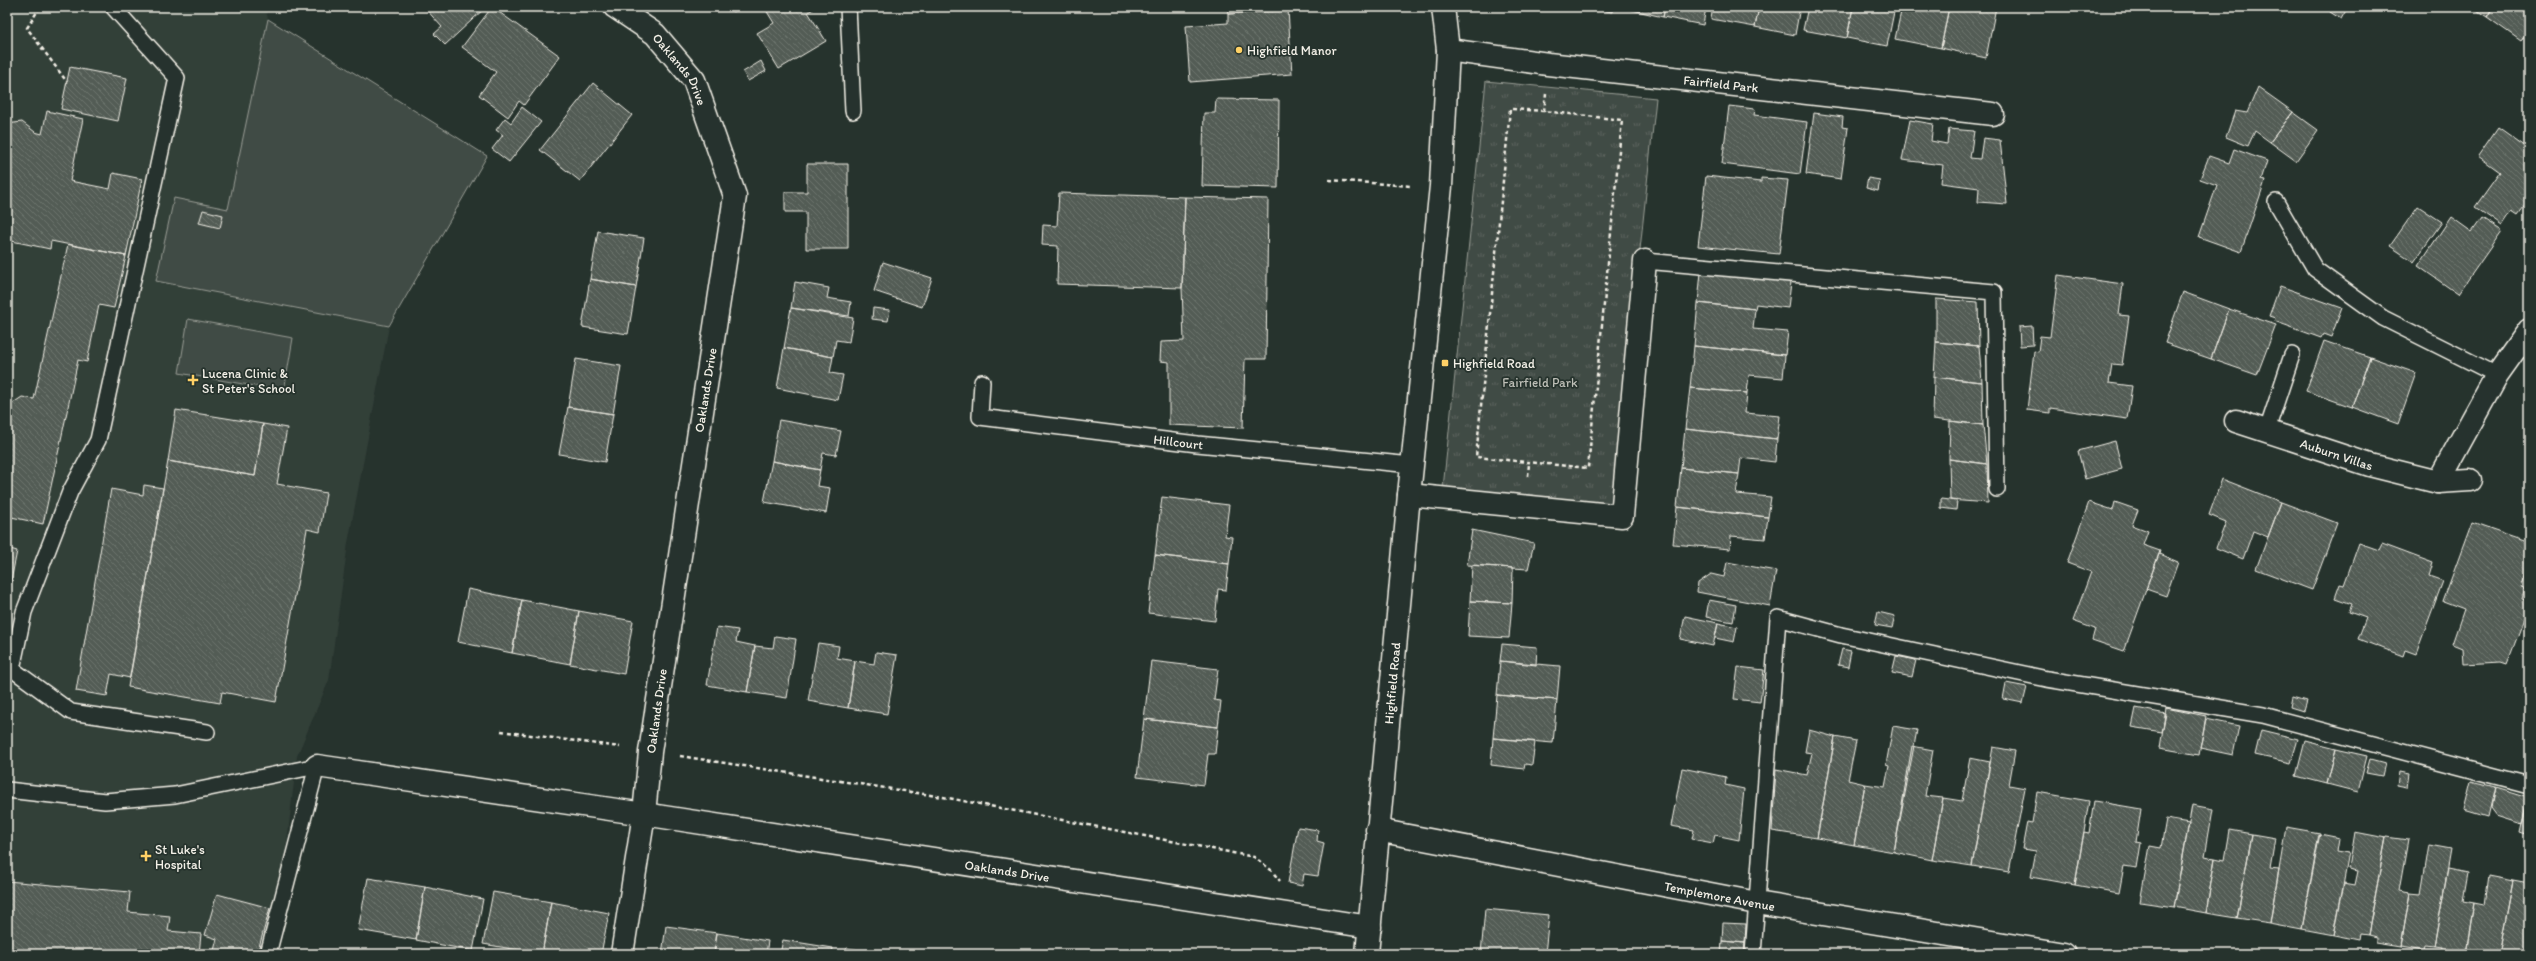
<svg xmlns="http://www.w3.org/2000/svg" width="2536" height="961" font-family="Itim,sans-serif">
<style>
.built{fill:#333f39}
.green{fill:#414b45;stroke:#9a9e96}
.park{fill:url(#park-tufts);stroke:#9a9e96}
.building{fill:url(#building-back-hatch);stroke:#f4f1e8}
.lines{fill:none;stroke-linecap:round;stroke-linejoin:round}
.lane-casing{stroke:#f4f1e8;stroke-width:18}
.street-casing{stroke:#f4f1e8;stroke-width:25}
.secondary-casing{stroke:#f4f1e8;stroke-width:25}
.path{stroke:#f4f1e8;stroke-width:2.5;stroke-dasharray:4 3;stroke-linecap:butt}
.lane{stroke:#26332d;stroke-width:15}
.street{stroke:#26332d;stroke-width:22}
.secondary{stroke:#26332d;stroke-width:22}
.poi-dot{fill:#ffd166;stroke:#26332d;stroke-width:1.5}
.labels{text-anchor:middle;stroke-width:3.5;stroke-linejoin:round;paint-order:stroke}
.poi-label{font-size:13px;fill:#f4f1e8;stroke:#26332d;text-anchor:start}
.street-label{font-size:13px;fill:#f4f1e8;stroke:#26332d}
.park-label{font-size:13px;fill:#bebfb7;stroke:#26332d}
</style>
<defs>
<pattern id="park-tufts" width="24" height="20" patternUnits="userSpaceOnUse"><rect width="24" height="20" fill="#414b45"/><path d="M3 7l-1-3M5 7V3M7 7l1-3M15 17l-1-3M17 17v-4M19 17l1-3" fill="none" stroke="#5d6560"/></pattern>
<pattern id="building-back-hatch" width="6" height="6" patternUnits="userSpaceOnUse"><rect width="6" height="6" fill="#525c55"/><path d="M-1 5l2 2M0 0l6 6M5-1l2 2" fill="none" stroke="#6c746d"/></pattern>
</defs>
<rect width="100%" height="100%" fill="#26332d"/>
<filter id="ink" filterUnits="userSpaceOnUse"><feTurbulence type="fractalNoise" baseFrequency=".025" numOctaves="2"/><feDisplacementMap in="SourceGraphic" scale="8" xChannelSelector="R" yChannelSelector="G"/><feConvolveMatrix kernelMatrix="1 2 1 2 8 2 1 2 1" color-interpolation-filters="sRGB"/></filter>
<g filter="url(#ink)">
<!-- built -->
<path class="built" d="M7 7H265L268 19 487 156 389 326 348 543 329 680 297 756 274 954H7Z"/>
<!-- green -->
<path class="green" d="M268 19 487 156 389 326 156 281 174 198 228 209Z
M188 319 293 338 284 391 179 373Z"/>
<!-- park -->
<path class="park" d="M1486 81 1656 98 1613 506 1443 488Z"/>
<!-- building -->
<path class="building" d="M424 7H486L445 45 434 34 442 27Z
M492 7 560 56 524 105 519 101 508 117 479 95 496 72 462 47Z
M728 7H737L733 12Z
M771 7H817L808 12 826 41 779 69 757 33 774 23 766 10Z
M1227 7H1287L1288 10 1228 14Z
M1584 7H1613L1612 12Z
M1619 7H1665L1663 17Z
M1665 7H1706L1703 25 1663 17Z
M1713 7H1759L1755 27 1711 19Z
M1759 7H1800L1795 35 1755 27Z
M1808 7H1853L1847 38 1803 30Z
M1853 7H1895L1887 46 1847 38Z
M1902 7H1949L1941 48 1895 39Z
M1949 7H1996L1986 58 1941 48Z
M2333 7H2348L2341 19 2330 12Z
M2472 7H2493L2487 17Z
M2493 7H2529V29L2521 41 2487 17Z
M1288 10 1292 74 1190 82 1186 26 1228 23V14Z
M761 61 766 71 748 81 743 72Z
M70 67 127 78 118 121 61 109Z
M2529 74V84L2525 81Z
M593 83 632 115 580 181 540 150Z
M2258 87 2293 112 2270 142 2255 131 2248 146 2226 137 2235 111 2247 113Z
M1216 99 1279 100 1278 188 1202 186 1204 113H1215Z
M1729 106 1755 109 1754 115 1807 122 1800 174 1722 164Z
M522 107 541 122 509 162 492 149 503 135 496 130 505 118 511 123Z
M47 111 83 119 70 181 110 189 113 173 142 179 126 256 51 241 50 249 7 240V124L22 122 35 132 42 134Z
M2293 112 2318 130 2296 161 2270 142Z
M1814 113 1843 117 1842 127 1848 128 1841 179 1806 174Z
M1910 120 1933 124 1931 141 1947 144 1949 129 1974 131 1970 158 1980 159 1983 138 2000 140 2007 204 1978 202 1979 188 1941 183 1943 165 1902 160Z
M2498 127 2529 149V200L2518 215 2512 211 2502 226 2475 207 2500 172 2478 156Z
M2234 149 2267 161 2261 180 2265 181 2241 252 2199 237 2217 185 2200 179 2209 156 2229 163Z
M807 164H848V249H806V212H785V192H807Z
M1706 176 1761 182V178L1788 180 1779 254 1698 246Z
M1868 178 1880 180 1878 191 1866 188Z
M1059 193 1185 197 1182 288 1057 284 1058 246 1042 245 1043 225 1057 226Z
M1185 197 1268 199 1266 359H1245L1243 428 1169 425V362L1160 361 1161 342 1184 341 1182 288Z
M2418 206 2442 222 2414 262 2390 246Z
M203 210 223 215 220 228 199 223Z
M2451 217 2472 232 2482 218 2502 231 2458 294 2418 266Z
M598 231 644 238 636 287 590 279Z
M68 244 126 256 114 308 99 305 87 362 78 360 43 524 7 516V407L22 397 34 399Z
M883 262 932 278 922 307 874 291Z
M1701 272 1791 282 1788 308 1756 304 1755 309 1698 303Z
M2058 275 2123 284 2119 315 2129 316 2122 365 2112 364 2109 383 2132 386 2127 419 2050 408V413L2027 410 2034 351 2038 352 2040 336 2050 337Z
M590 279 636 287 628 334 582 327Z
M795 282 829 288 827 298 851 302 849 316 791 308Z
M2280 286 2342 308 2331 337 2323 334 2321 338 2274 321 2275 318 2269 316Z
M2183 292 2229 309 2211 359 2165 343Z
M1936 299 1978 302 1979 346 1936 342Z
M1698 303 1755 309 1753 329 1788 332 1785 355 1694 346Z
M791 308 853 318 849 342 836 340 833 357 784 348Z
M873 308 890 310 888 321 872 319Z
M2229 309 2276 325 2257 375 2211 359Z
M2032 326 2033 345 2020 346 2019 327Z
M2324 341 2370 357 2352 407 2306 391Z
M1936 342 1979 346 1982 382 1934 377Z
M1694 346 1785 355 1783 378 1749 375 1747 393 1690 388Z
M784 348 833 357 830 373 843 375 838 400 777 388Z
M2370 357 2416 373 2398 424 2352 407Z
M576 359 621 366 613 414 568 407Z
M1934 377 1982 382 1983 425 1933 419Z
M1690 388 1747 393 1745 413 1780 416 1777 439 1685 429Z
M568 407 613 414 605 462 559 454Z
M176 410 263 424 255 476 168 461Z
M779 420 841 431 836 455 823 453 820 470 772 461Z
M1950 421 1983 425 1987 464 1949 459Z
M263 424 287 428 277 484 326 493 320 532 307 529 276 702 222 692 220 703 128 687 168 461 255 476Z
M1685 429 1777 439 1775 462 1741 458 1739 474 1681 468Z
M2115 441 2122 469 2085 479 2078 451Z
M1949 459 1987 464 1988 503 1950 500Z
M772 461 820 470 817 486 830 488 826 513 764 502Z
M1681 468 1739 474 1736 494 1771 497 1768 517 1677 507Z
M2222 479 2281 502 2268 537 2253 531 2243 559 2216 548 2226 522 2209 515Z
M144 485 163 488 130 678 111 674 107 696 76 691 111 489 143 495Z
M1162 497 1229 505 1225 536 1232 537 1229 564 1155 555Z
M1941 499 1957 501 1956 510 1941 508Z
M2089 502 2113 510 2115 502 2138 510 2132 525 2148 531 2143 545 2160 551 2124 651 2092 640 2095 629 2073 621 2091 572 2067 563Z
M2281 502 2337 523 2312 590 2256 569Z
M1677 507 1768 517 1765 539 1731 536 1730 549 1673 544Z
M2472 522 2529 542V564L2521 587 2525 588 2522 599 2529 601V606L2507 664 2501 662 2463 664 2462 648 2452 644 2464 609 2443 601Z
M1472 530 1534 543 1528 569 1467 565Z
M2359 543 2379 550 2382 544 2433 563 2429 576 2443 581 2416 654 2405 650 2403 656 2358 639 2366 618 2349 612 2352 604 2335 598 2340 584 2344 585Z
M7 548 17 551 7 601Z
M2159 554 2178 562 2166 596 2146 589Z
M1155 555 1229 564 1226 590 1218 589 1215 621 1148 613Z
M1727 562 1776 571 1770 606 1697 592 1698 583 1711 574 1724 577Z
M1472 565 1513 568 1512 603 1470 601Z
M468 589 522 600 512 653 458 642Z
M522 600 579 611 570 664 512 653Z
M1709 600 1736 605 1733 622 1706 617Z
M1470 601 1512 603 1509 638 1468 636Z
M579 611 633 621 624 674 570 664Z
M1878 612 1895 616 1892 628 1875 625Z
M1685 616 1718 623 1713 646 1680 639Z
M1718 623 1737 627 1734 642 1715 638Z
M717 627 738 630 736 642 755 646 747 692 707 685Z
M775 636 796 639 787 698 747 692 755 646 773 648Z
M818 643 839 646 837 658 855 661 848 708 808 701Z
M1502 644 1537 647 1536 665 1500 661Z
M1842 649 1851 651 1848 667 1838 665Z
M876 652 897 655 887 714 848 708 855 661 874 664Z
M1896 656 1916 660 1912 677 1892 673Z
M1151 661 1218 669 1214 700 1221 701 1218 727 1144 719Z
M1500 661 1560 666 1557 700 1497 695Z
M1738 667 1764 670 1760 702 1734 699Z
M2006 683 2027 687 2023 703 2003 699Z
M1497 695 1557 700 1553 743 1493 738Z
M2292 697 2306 701 2303 711 2290 707Z
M2136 708 2166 714 2162 732 2132 727Z
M2166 708 2206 716 2199 755 2160 748Z
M1144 719 1218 727 1215 754H1208L1204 785 1137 777Z
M2206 719 2239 726 2233 755 2200 748Z
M1893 726 1917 730 1894 852 1854 845 1865 784 1885 787 1889 766 1886 765Z
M1809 730 1835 737 1817 838 1772 831 1776 769 1807 775 1812 753 1805 752Z
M2261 730 2298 739 2291 763 2255 755Z
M1835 737 1856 741 1848 780 1865 784 1854 845 1817 838Z
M1493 738 1535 742 1532 765 1525 764 1524 769 1491 765Z
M2305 741 2336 749 2327 784 2296 776Z
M1912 746 1933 750 1925 796 1943 798 1932 860 1894 852Z
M1993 747 2015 751 2009 785 2025 788 2009 872 1972 866Z
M2336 749 2367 756 2358 792 2327 784Z
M1970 758 1990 762 1972 866 1932 860 1943 798 1962 801Z
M2370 759 2385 763 2382 776 2366 773Z
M1682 768 1726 777 1725 785 1744 789 1739 840 1715 835 1713 843 1692 839 1694 830 1671 826Z
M2399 772 2409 774 2407 787 2397 785Z
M2471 781 2495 787 2488 817 2464 810Z
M2495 787 2528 797 2522 824 2497 816 2491 808Z
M2037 792 2089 801 2075 885 2031 877 2036 851 2022 849 2027 822 2032 823Z
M2528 797 2529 798V835L2520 832Z
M2094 801 2141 809 2136 842 2141 843 2137 868 2124 866 2119 893 2075 885 2084 832 2089 833Z
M2192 805 2213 809 2205 856 2215 858 2206 913 2174 907Z
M2166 819 2189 823 2174 907 2140 902 2150 846 2161 848Z
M1298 827 1318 830 1317 841 1324 843 1318 876 1304 874 1302 886 1288 883Z
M2286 827 2320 833 2302 929 2270 923Z
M2229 830 2252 834 2237 918 2206 913 2215 858 2224 860Z
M2355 832 2386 838 2368 935 2360 934 2359 940 2334 935 2344 883 2355 885 2358 871 2349 869Z
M2252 834 2275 838 2270 868 2279 869 2270 923 2237 918Z
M2319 834 2339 838 2337 851 2349 853 2334 935 2302 929Z
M2386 837 2408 840 2399 891 2410 893 2401 946 2376 942V937L2368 935Z
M2429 845 2451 849 2434 947 2425 946 2424 950 2401 946 2410 893 2421 894Z
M2448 868 2468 872 2463 901 2474 903 2466 954 2440 953 2441 948 2434 947Z
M2488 875 2513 880 2499 954H2466L2474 903 2484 905Z
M368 878 425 887 416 940 358 930Z
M2513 880 2529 883V954H2499Z
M7 881 130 892 128 912 170 916 168 931 201 934 199 954H7Z
M425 887 483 899 473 951 416 940Z
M493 892 551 902 542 954 483 944Z
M217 894 270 908 257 954H213L217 939 205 935Z
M551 902 609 913 601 954H542Z
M1485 909 1549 915 1545 954H1481Z
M1723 923 1746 924 1745 943 1722 941Z
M666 926 717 933 714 954H662Z
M717 933 768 941 766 954H714Z
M783 940 833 948 832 954H780Z
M1722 941 1745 943 1744 954H1721Z
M847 948 887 954H846Z"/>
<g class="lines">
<defs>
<g id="lane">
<path d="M113 7 177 78 98 440 70 492 24 612 12 669 71 712 207 732"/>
<path d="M848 7 853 111"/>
<path d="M2276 202 2315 269 2383 318 2497 375"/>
<path d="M1645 261 1994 292 1997 489"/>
<path id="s1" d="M982 382 980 417 1197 444 1412 465"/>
<path d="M2267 430 2292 355"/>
<path d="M7 790 105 801 175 795 317 766 268 954"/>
<path d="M1753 954 1778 618 1841 635 2047 679 2263 715 2529 785"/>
</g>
<g id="street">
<path id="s2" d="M615 7 655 34 694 80 735 196 650 752 644 814 622 954"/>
<path id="s3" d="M1448 50 1548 64 1993 114"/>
<path id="s4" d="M2236 421 2370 465 2438 482 2470 480"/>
<path d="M2438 482 2497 375 2529 330"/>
<path d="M1409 495 1622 516 1645 261"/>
<path id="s5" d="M317 766 644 814 1370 927"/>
<path id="s6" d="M1377 830 1757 903 2064 954"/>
</g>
<g id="secondary">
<path id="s7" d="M1367 954 1409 495 1441 186 1448 50 1443 7"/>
</g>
</defs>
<!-- lane casing -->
<use href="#lane" class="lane-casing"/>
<!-- street casing -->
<use href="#street" class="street-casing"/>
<!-- secondary casing -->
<use href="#secondary" class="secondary-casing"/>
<!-- path -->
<path class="path" d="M40 7 27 28 67 82
M1544 111 1510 109 1476 457 1588 468 1622 120 1544 111 1546 94
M1329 180 1411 186
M1528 476 1529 463
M501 731 620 747
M680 756 943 797 1254 857 1271 870 1280 881"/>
<!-- lane -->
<use href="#lane" class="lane"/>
<!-- street -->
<use href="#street" class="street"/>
<!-- secondary -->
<use href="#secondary" class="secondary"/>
</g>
</g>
<!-- markers -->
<g class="poi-dot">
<circle cx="1239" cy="50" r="4"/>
<rect x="1441" y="359" width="8" height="8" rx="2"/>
<path d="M191 374h4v4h4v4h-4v4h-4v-4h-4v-4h4z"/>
<path d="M144 850h4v4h4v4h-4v4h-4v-4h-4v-4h4z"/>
</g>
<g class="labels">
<!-- poi labels -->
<g class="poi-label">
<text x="1247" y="55">Highfield Manor</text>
<text x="1453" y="368">Highfield Road</text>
<text x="202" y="378">Lucena Clinic &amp;<tspan x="202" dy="15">St Peter's School</tspan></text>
<text x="155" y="854">St Luke's<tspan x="155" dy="15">Hospital</tspan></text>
</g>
<!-- street labels -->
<g class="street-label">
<text dy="5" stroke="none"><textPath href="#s2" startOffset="92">Oaklands Drive</textPath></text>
<text dy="5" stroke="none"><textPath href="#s3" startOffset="275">Fairfield Park</textPath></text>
<text transform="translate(705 390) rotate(-81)" y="5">Oaklands Drive</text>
<text dy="5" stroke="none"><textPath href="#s1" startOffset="235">Hillcourt</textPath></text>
<text dy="5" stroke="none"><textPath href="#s4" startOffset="106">Auburn Villas</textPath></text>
<text dy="5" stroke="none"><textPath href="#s7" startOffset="272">Highfield Road</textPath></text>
<text transform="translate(656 711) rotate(-82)" y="5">Oaklands Drive</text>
<text dy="5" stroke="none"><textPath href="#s5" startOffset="698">Oaklands Drive</textPath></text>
<text dy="5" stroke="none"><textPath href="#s6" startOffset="349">Templemore Avenue</textPath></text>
</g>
<!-- park labels -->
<g class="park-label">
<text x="1540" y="387">Fairfield Park</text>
</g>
</g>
<!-- margin -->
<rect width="2536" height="961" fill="none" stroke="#26332d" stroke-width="24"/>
<rect x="12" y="12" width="2512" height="937" fill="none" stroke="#f4f1e8" stroke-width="1.5" filter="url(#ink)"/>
</svg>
